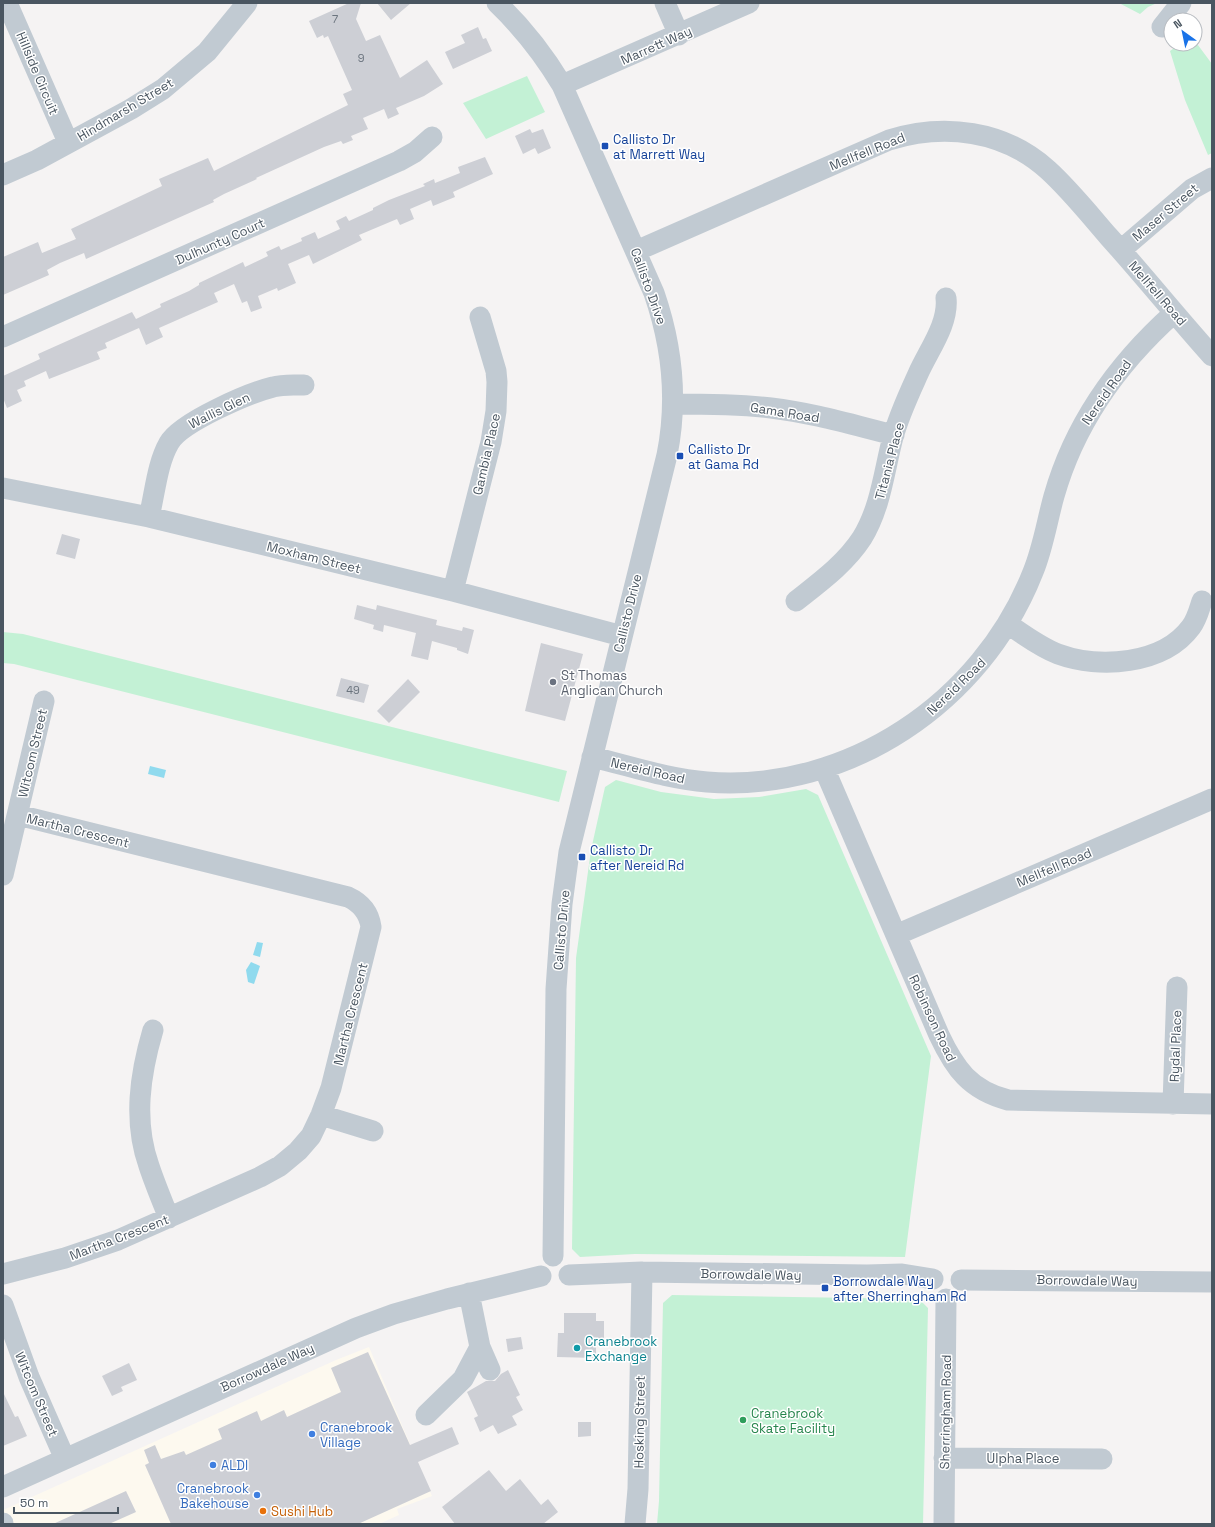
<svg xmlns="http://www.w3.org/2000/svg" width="1215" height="1527" font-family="'Space Grotesk',sans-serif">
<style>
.commercial{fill:#fdf9ef}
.green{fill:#c3f1d5}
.water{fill:#90daee}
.building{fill:#cdcfd5}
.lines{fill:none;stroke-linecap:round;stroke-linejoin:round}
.minor{stroke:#c1cad2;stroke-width:21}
.transit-dot{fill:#1a4fb4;stroke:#fff;stroke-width:1.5}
.worship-dot{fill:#6b7280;stroke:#fff;stroke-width:1.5}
.culture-dot{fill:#0f9aa8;stroke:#fff;stroke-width:1.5}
.leisure-dot{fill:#2e9e5b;stroke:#fff;stroke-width:1.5}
.shop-dot{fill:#3f7fe0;stroke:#fff;stroke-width:1.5}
.food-dot{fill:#e8710a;stroke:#fff;stroke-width:1.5}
.labels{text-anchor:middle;stroke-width:3;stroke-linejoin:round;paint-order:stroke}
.number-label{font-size:11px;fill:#6b747e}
.street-label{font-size:13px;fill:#4a5661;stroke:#fff}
.transit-label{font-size:13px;fill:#164399;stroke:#fff;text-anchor:start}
.worship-label{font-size:13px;fill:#5b616d;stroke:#fff;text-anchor:start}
.culture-label{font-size:13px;fill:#0d838f;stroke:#fff;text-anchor:start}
.leisure-label{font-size:13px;fill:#27864d;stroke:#fff;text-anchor:start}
.shop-label{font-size:13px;fill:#366cbe;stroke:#fff;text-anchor:start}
.food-label{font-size:13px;fill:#c56008;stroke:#fff;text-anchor:start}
</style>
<rect width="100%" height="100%" fill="#f5f3f3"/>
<!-- commercial -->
<path class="commercial" d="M369 1347 432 1496 397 1509 399 1515 379 1524H3V1510L336 1360Z"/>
<!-- green -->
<path class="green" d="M1119 3H1157L1148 7 1140 14Z
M1195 41 1212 64V153L1208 155 1185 100 1170 51 1180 44H1195Z
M527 76 545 112 486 139 463 103Z
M3 632 23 634 567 771 559 802 14 664 3 663Z
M616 780 661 792 714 799 759 797 806 789 818 795 931 1056 905 1257 635 1254 580 1257 572 1249 576 958 591 850 605 787Z
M672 1295 919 1299 928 1308 923 1524H657L659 1501 663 1303Z"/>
<!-- water -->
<path class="water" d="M150 766 166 770 164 778 148 774Z
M257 942 263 943 260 957 253 955Z
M251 962 260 966 254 984 248 982 246 970Z"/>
<!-- building -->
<path class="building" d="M349 3H361L356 19 366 41 380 35 400 78 427 60 443 84 424 96 396 108 399 114 388 119 384 109 363 118 368 129 351 136 353 140 343 144 341 141 324 147 256 178 257 179 224 194 213 200 214 202 86 259 84 253 60 263 47 270 49 275 3 295V257L38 242 42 253 76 239 71 229 162 186 159 179 208 158 214 171 348 105 343 94 352 90 328 36 324 38 323 35 317 38 309 21Z
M377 3H411L391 20Z
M478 27 483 39 486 38 492 51 453 69 445 52 465 43 461 35Z
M530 129 532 133 543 129 551 148 538 154 535 148 523 154 515 136Z
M485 157 493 174 453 192 455 197 433 206 431 200 410 209 414 219 400 225 397 219 359 235 362 240 313 264 309 255 288 264 296 283 278 291 277 288 258 296 262 308 251 312 247 301 242 303 234 284 214 293 218 302 159 328 163 337 146 345 139 328 105 343 107 348 97 352 100 359 49 379 46 371 24 381 26 386 17 390 22 401 7 408 3 398V376L40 359 38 354 132 312 136 319 161 307 160 304 189 291 199 285V283L243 262 245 267 268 256 266 252 279 246 281 250 302 241 301 238 315 232 318 239 340 229 336 221 346 216 349 221 373 210V208L389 200 425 186 423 184 434 179 435 183 460 173 458 167Z
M62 534 80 539 75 559 56 554Z
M357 605 376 610 377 605 437 620 436 625 462 631 463 627 474 630 468 654 457 650V648L432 641 428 660 411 656 416 633 384 625 383 632 373 629 374 625 354 619Z
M541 643 583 654 565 721 525 711Z
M341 678 369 685 364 703 336 696Z
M408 679 420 692 389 723 377 711Z
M564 1313H596V1321H604V1343H596V1358L557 1357 558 1333H564Z
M521 1337 523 1349 508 1352 506 1339Z
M368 1352 410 1445 452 1427 459 1444 418 1462 431 1491 358 1524H171L145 1465 149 1463 144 1450 155 1445 161 1459 184 1451 186 1455 222 1439 218 1429 257 1411 261 1421 284 1410 287 1417 341 1392 331 1368Z
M129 1363 137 1380 121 1387 123 1391 112 1396 102 1376Z
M508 1370 520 1395 516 1397 523 1410 512 1416 517 1425 498 1434 493 1425 480 1432 474 1418 478 1416 467 1392 486 1381H495L501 1374Z
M3 1392 15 1417 18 1416 27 1436 3 1446Z
M578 1422H591V1436L578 1437Z
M489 1470 506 1491 520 1479 541 1505 548 1499 558 1512 543 1524H455L442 1507Z
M126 1491 136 1512 109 1524H53Z"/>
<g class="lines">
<!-- minor -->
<path class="minor" d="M7 3 68 142
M497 3C523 28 544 55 562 85L654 293C672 345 678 400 667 455L569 852 562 904 556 989 553 1256
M665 3 679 35
M1162 27 1181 3
M562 85 749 3
M3 175 37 160 131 109 163 89 207 52 247 3
M1121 250 1192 189 1212 178
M636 251 889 140C944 123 1004 130 1048 170 1070 190 1089 214 1109 237 1144 276 1177 317 1212 356
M3 337 399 161 415 152 432 137
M673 404C706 404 739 404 771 408 813 413 853 425 894 435
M3 488 149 517 453 591 622 636
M149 517C155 493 157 464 169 443 181 422 249 393 273 387 283 384 293 385 304 385
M453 591 491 442 496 411 497 382 496 371 480 317
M796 601C820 582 845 564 862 538 881 507 884 471 893 437 899 415 909 394 918 374 928 351 949 324 946 298
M1008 624C1024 635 1040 647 1058 654 1099 669 1163 665 1191 627 1197 619 1199 610 1202 601
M592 757C630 766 668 779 707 782 848 793 982 702 1033 572 1043 548 1047 521 1054 496 1075 422 1118 363 1174 313
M824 768 939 1035C955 1069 970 1090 1008 1100L1212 1104
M3 875 44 701
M896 935 1212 799
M153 1030C140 1074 133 1121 149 1166 155 1184 162 1201 169 1218
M1173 1104 1177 987
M321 1115 373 1131
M3 1274 65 1258 118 1240 260 1177 280 1166 298 1151 311 1136 321 1115 331 1088 371 927C369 912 361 903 348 897L18 815
M569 1275 642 1272 867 1275 902 1274 933 1279
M961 1280 1212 1282
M3 1305 29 1377 65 1459
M480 1347 490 1370
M426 1415 463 1379 480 1347 469 1293
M944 1458 1102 1459
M3 1487 356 1328 394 1314 447 1299 541 1276
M3 1523V1524
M635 1524 638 1489 642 1272
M944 1524 946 1299"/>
</g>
<!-- markers -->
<g class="transit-dot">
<rect x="601" y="142" width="8" height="8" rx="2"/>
<rect x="676" y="452" width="8" height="8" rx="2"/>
<rect x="578" y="853" width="8" height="8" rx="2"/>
<rect x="821" y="1284" width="8" height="8" rx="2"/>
</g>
<circle class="worship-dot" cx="553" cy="682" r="4"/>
<circle class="culture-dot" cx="577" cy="1348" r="4"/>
<circle class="leisure-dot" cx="743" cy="1420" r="4"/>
<g class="shop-dot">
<circle cx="312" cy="1434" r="4"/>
<circle cx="213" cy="1465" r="4"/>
<circle cx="257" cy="1495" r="4"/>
</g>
<circle class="food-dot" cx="263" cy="1511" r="4"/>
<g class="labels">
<!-- number labels -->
<g class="number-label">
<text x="335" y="23">7</text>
<text x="361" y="62">9</text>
<text x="353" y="694">49</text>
</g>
<!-- street labels -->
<g class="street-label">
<text transform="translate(656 45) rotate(-24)" y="5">Marrett Way</text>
<text transform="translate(38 73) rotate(67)" y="5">Hillside Circuit</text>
<text transform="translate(125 109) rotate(-31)" y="5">Hindmarsh Street</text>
<text transform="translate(867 151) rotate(-22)" y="5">Mellfell Road</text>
<text transform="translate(1165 212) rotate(-40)" y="5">Maser Street</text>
<text transform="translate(220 241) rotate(-24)" y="5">Dulhunty Court</text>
<text transform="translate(649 286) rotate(70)" y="5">Callisto Drive</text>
<text transform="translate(1158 293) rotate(49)" y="5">Mellfell Road</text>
<text transform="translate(1106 392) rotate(-55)" y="5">Nereid Road</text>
<text transform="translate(219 410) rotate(-26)" y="5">Wallis Glen</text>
<text transform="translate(785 412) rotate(9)" y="5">Gama Road</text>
<text transform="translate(486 454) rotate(-77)" y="5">Gambia Place</text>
<text transform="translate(889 461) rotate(-75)" y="5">Titania Place</text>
<text transform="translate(314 557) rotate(14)" y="5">Moxham Street</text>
<text transform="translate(627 613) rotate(-76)" y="5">Callisto Drive</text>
<text transform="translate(956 686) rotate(-44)" y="5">Nereid Road</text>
<text transform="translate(32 753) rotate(-77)" y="5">Witcom Street</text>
<text transform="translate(648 770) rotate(13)" y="5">Nereid Road</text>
<text transform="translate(78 830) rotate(14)" y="5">Martha Crescent</text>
<text transform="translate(1054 867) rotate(-23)" y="5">Mellfell Road</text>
<text transform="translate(561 930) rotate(-85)" y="5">Callisto Drive</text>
<text transform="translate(350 1014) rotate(-76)" y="5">Martha Crescent</text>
<text transform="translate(933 1018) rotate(65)" y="5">Robinson Road</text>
<text transform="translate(1175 1046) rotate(-88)" y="5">Rydal Place</text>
<text transform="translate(119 1237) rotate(-21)" y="5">Martha Crescent</text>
<text transform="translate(751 1274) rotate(1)" y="5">Borrowdale Way</text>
<text transform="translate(1087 1280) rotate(1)" y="5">Borrowdale Way</text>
<text transform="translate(267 1367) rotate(-24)" y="5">Borrowdale Way</text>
<text transform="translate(37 1394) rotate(67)" y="5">Witcom Street</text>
<text transform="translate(945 1412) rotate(-89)" y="5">Sherringham Road</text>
<text transform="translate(639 1422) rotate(-89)" y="5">Hosking Street</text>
<text x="1023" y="1463">Ulpha Place</text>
</g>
<!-- transit labels -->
<g class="transit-label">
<text x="613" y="144">Callisto Dr<tspan x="613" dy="15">at Marrett Way</tspan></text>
<text x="688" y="454">Callisto Dr<tspan x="688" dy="15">at Gama Rd</tspan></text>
<text x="590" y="855">Callisto Dr<tspan x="590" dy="15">after Nereid Rd</tspan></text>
<text x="833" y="1286">Borrowdale Way<tspan x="833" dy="15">after Sherringham Rd</tspan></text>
</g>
<!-- worship labels -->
<g class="worship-label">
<text x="561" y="680">St Thomas<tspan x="561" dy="15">Anglican Church</tspan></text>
</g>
<!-- culture labels -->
<g class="culture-label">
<text x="585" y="1346">Cranebrook<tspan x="585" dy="15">Exchange</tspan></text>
</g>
<!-- leisure labels -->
<g class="leisure-label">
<text x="751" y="1418">Cranebrook<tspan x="751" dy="15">Skate Facility</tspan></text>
</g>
<!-- shop labels -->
<g class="shop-label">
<text x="320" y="1432">Cranebrook<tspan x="320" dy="15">Village</tspan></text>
<text x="221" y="1470">ALDI</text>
<text x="249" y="1493" text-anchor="end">Cranebrook<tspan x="249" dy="15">Bakehouse</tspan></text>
</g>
<!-- food labels -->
<g class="food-label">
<text x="271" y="1516">Sushi Hub</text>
</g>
</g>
<!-- border -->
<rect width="1215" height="1527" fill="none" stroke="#4a5661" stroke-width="8"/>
<!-- north arrow -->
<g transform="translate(1183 32) rotate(327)"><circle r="19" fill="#ffffff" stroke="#b7bbc0"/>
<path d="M0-3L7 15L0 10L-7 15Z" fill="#1a73e8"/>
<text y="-6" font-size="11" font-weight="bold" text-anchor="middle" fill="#4a5661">N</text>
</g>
<!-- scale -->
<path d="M14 1507v6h104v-6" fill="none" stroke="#4a5661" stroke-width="2"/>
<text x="20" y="1507" font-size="12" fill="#4a5661" stroke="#ffffff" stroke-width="3" paint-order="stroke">50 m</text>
</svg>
